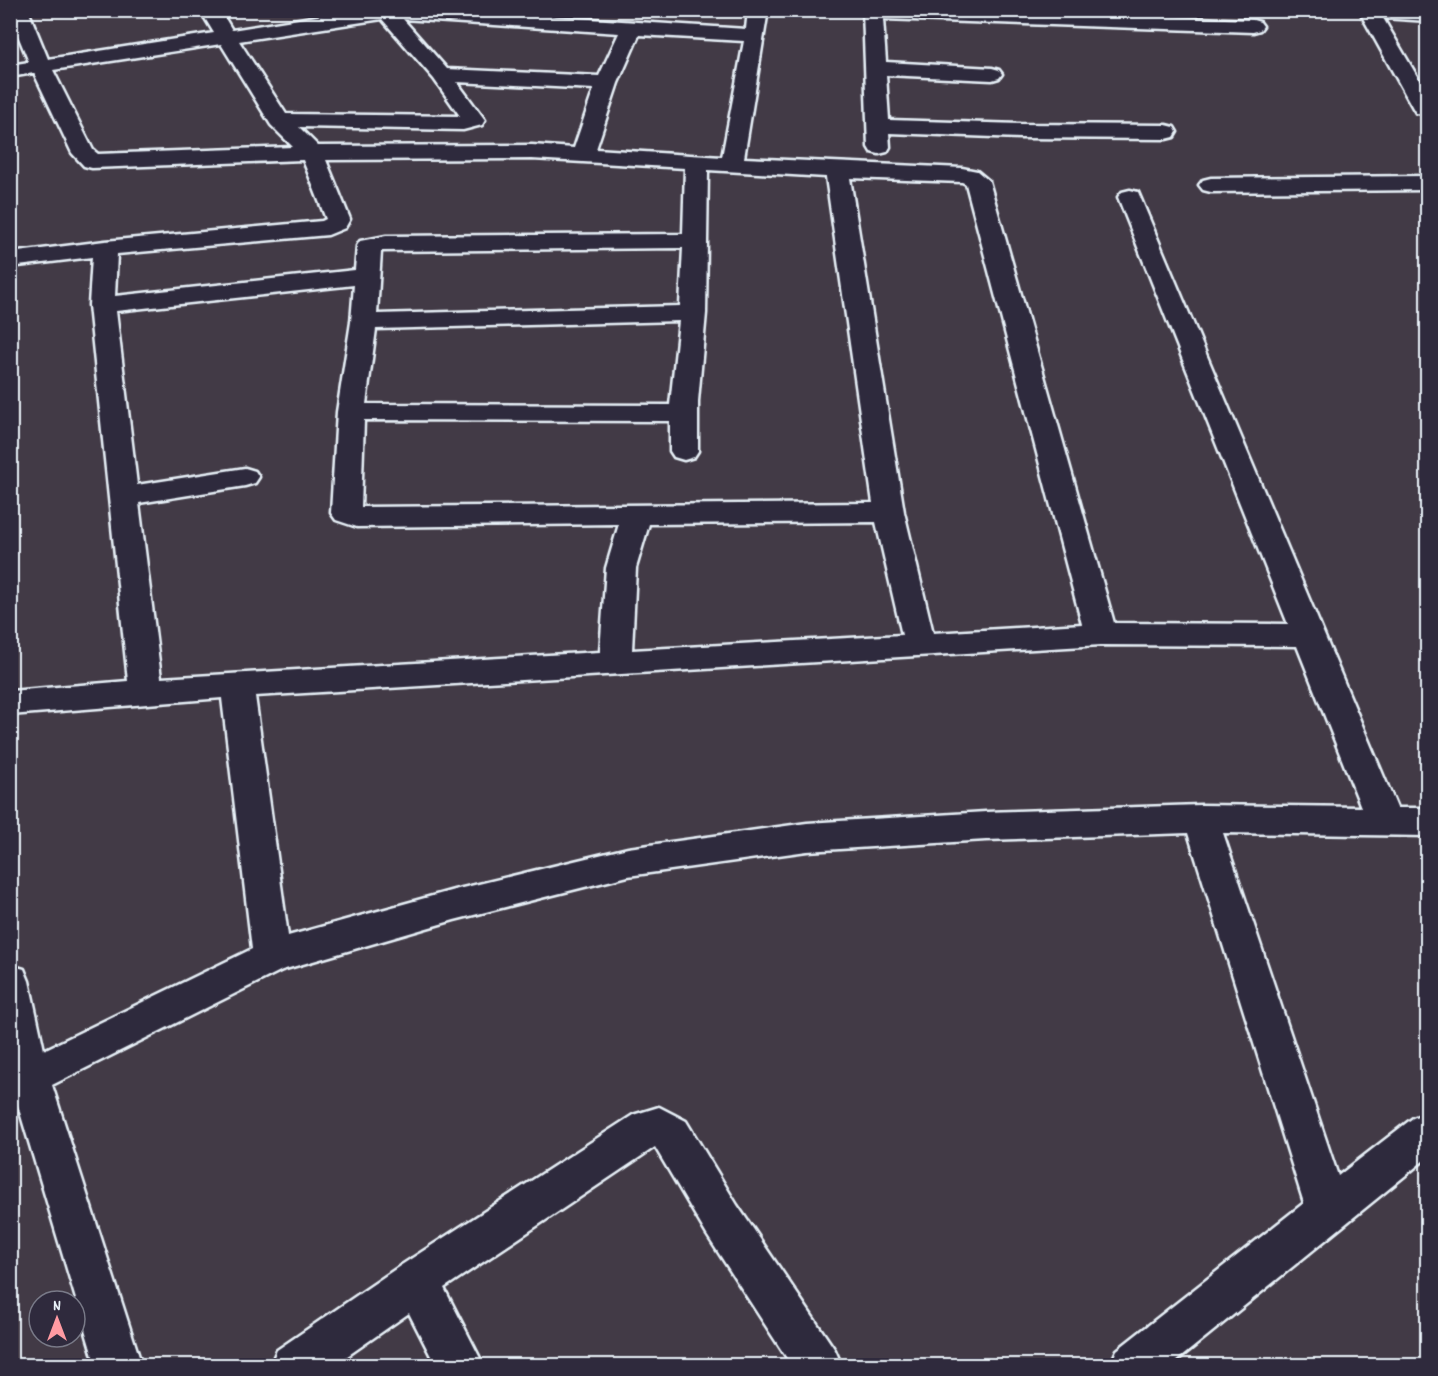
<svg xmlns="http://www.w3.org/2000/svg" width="1438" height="1376" font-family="Dekko,sans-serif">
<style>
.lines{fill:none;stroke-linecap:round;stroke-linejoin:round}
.minor-casing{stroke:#e8f1f8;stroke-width:5}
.minor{fill:#2f2a3d;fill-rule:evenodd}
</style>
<rect width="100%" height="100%" fill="#423a46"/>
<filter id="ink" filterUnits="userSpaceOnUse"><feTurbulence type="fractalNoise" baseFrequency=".0167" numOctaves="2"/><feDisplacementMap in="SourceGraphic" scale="12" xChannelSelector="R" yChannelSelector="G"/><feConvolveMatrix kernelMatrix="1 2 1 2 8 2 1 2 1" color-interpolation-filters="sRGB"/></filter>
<g filter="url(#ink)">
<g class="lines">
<defs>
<path id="minor" d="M10 10H28L48 59 214 33 200 10H220L232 30 354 10H452L746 29 748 10H768L744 158 962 168 977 171 989 181 1114 623 1288 624 1118 197 1122 192 1130 190 1138 192 1397 808H1428V836L1223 833 1338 1176 1413 1118 1428 1112V1157L1170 1366H1110L1117 1350 1304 1203 1188 833 986 840 807 851 628 876 454 920 282 970 52 1085 142 1366H96L17 1102 10 1104V965L24 969 29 981 44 1050 252 949 222 698 10 715V691L128 681 89 305 92 257 10 267V253L105 241 322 221 326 219 303 160 92 168 84 166 72 153 34 73 10 77V65L29 62 10 16ZM382 19 434 79 460 116 286 114 239 41ZM403 19 619 33 599 76 447 69ZM639 35 744 41 722 157 596 149 618 83ZM221 44 271 125 293 147 98 154 93 150 53 70ZM457 82 594 89 574 148 532 145 318 146 299 127 463 130 482 125 485 120ZM532 159 685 168 683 234 386 236 360 241 357 246 355 270 115 296 117 254 328 235 345 228 350 219 326 160ZM708 170 826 177 873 503 361 507 364 420 670 421V451L674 457 684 460 694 457 698 451V401L706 313ZM850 178 962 182 966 184 1082 624 933 633 904 512ZM683 248 680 306 377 314 381 251ZM354 285 351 322 337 412 331 513 336 520 357 527 619 524 606 568 600 652 161 678 139 503 245 486 255 483 259 477 255 471 245 468 137 485 116 311ZM679 321 670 405 366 404 376 329ZM876 522 902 635 632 650 636 568 649 524ZM1101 645 1297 646 1361 807 1201 805 986 812 807 823 628 848 454 890 288 936 255 696Z
M863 10H974L1253 20 1260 22 1263 26 1260 30 1253 32 883 19 886 62 992 68 999 70 1002 74 999 78 992 80 886 75 889 120 1020 124 1166 125 1174 127 1177 132 1174 137 1166 139 1020 138 889 133 890 147 887 152 879 154 871 152 868 147Z
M1367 10H1428V21L1383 18 1428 95V114L1416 113 1413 108 1362 16Z
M1428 176V190L1211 192 1203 190 1199 185 1203 180 1211 178Z
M659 1107 686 1121 737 1205 835 1350 842 1366H792L707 1235 655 1147 444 1288 484 1366H436L409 1313 333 1366H270L277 1350 400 1266 633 1115Z"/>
</defs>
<!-- minor casing -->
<use href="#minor" class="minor-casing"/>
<!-- minor -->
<use href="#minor" class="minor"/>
</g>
</g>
<!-- margin -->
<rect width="1438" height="1376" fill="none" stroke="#2f2a3d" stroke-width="36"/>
<rect x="18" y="18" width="1402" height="1340" fill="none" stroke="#e8f1f8" stroke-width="2" filter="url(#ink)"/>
<!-- north arrow -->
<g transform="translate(57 1319)"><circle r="28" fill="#2f2a3d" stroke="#797a88" stroke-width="1.5"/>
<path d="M0-4.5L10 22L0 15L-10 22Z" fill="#ff9aa2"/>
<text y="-9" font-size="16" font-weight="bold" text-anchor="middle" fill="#e8f1f8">N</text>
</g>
</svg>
